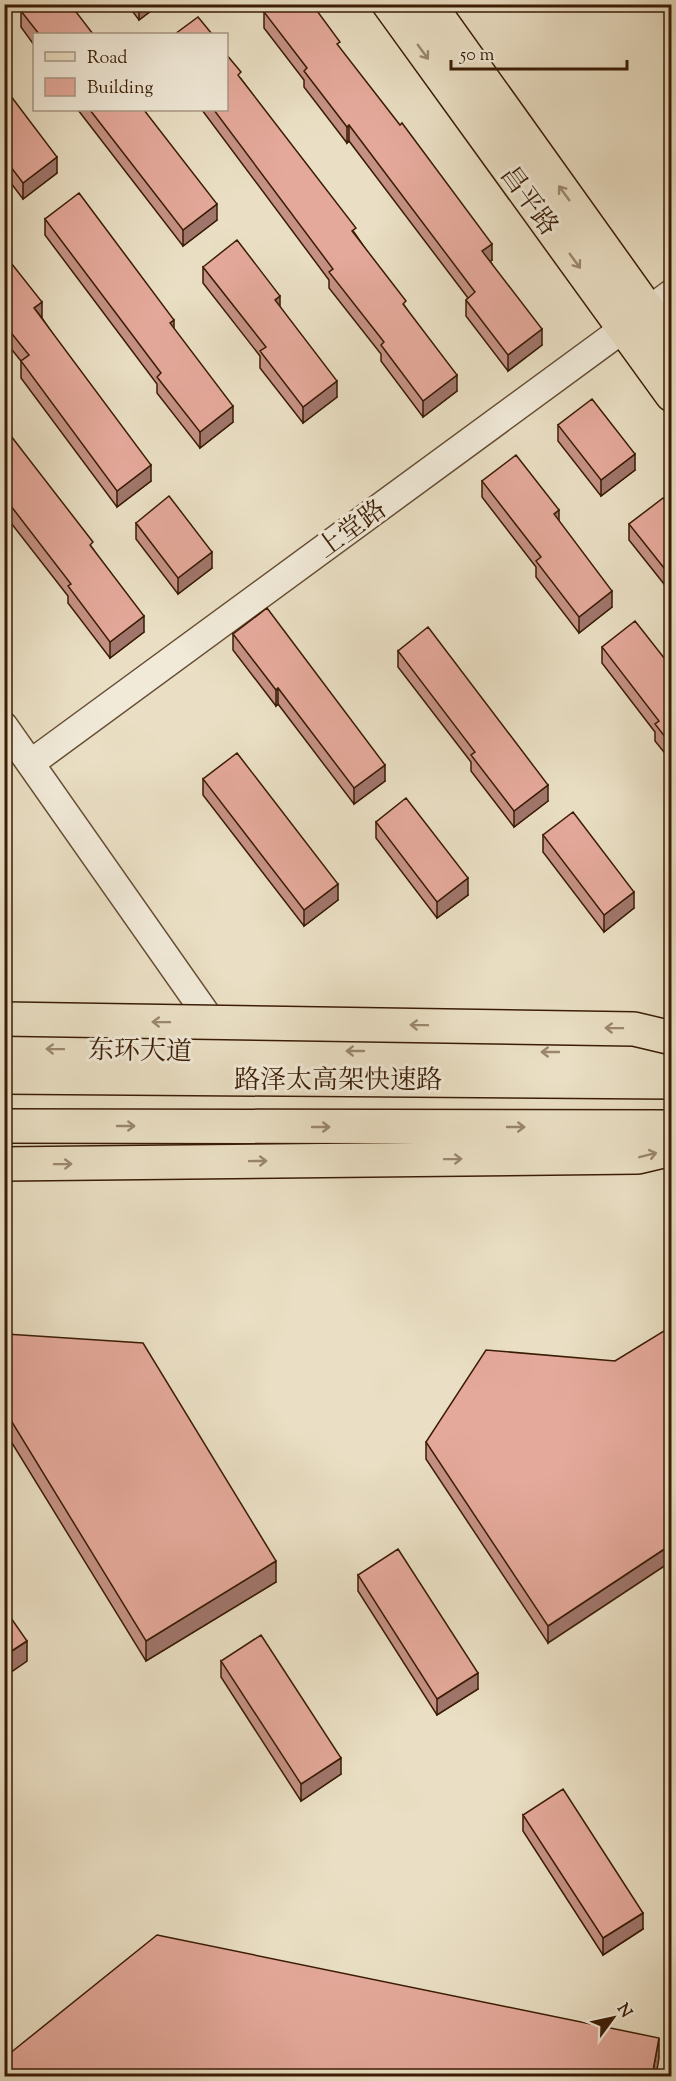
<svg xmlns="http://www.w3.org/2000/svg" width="676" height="2081" font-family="'Sorts Mill Goudy','Noto Serif SC',serif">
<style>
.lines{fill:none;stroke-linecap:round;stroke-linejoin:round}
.minor-casing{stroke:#664d34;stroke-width:30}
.major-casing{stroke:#3a1c04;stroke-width:36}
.highway-casing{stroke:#3a1c04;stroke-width:36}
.minor{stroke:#f1ead9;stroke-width:27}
.major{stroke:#eadfc4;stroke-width:33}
.highway{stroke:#eadfc4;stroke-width:33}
.highway-bridge-casing{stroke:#3a1c04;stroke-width:36;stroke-linecap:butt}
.highway-bridge{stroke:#eadfc4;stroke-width:33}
.wall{fill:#c59185;stroke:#3a1c04;stroke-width:1.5}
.shaded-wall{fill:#a0766c;stroke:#3a1c04;stroke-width:1.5}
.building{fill:#e5a99b;stroke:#3a1c04;stroke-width:1.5}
.oneway{stroke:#9b876e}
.labels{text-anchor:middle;stroke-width:6;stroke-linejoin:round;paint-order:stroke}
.street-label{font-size:26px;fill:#3a1c04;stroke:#f1ead9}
</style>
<rect width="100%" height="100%" fill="#eadfc4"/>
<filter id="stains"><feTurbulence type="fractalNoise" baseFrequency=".00333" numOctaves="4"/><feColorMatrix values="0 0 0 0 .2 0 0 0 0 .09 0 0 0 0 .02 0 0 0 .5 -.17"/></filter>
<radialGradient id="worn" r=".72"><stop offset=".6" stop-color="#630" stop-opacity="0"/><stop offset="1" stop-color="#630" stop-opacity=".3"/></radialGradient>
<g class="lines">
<defs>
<path id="minor" d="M4 726 221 1035
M31 763 672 293"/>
<path id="major" d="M389 4 672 395
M429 4 672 344
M4 1048 672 1052
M4 1126 672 1127"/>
<path id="highway" d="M4 1077 672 1082
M4 1164 638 1157 672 1149"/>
</defs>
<!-- minor casing -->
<use href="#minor" class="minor-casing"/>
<!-- major casing -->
<use href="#major" class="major-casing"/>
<!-- highway casing -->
<use href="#highway" class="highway-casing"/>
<!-- minor -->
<use href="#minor" class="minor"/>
<!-- major -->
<use href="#major" class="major"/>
<!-- highway -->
<use href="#highway" class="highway"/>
<defs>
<path id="highway-bridge" d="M4 1019 634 1029 672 1038"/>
</defs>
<!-- highway-bridge casing -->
<use href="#highway-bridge" class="highway-bridge-casing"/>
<!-- highway-bridge -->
<use href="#highway-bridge" class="highway-bridge"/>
</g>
<!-- wall -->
<path class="wall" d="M127 4H160L139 20Z
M259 4H312L340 49 492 260 490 261 542 345 508 371 466 316V300L468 298 349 141 347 143 304 87V80L264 28V12Z
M21 11 93 34H34V45L21 27Z
M241 79 356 235 406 308 457 391 423 417 381 361V354L329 288V280L202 110H226Z
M4 87 57 173 23 199 4 174Z
M78 110H144L217 220 183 246Z
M45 219 174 329 233 422 200 448 157 393V384L45 235Z
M4 254 42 318 151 481 117 507 21 378V361L4 340Z
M203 267 280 307 337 397 303 423 260 368V356L203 283Z
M558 425 635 470 601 496 558 441Z
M4 427 93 549 144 632 110 658 68 603V596L4 514Z
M482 481 559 521 612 607 579 633 536 577V567L482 497Z
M672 509V594L629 540V524Z
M136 523 212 568 178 594 136 539Z
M233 634 385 781 354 804 278 704 276 706 233 650Z
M602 647 672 668V762L655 741V732L602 663Z
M398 651 548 801 514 827 471 771V762L398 667Z
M203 779 338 900 304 926 203 795Z
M376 822 468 895 437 918 376 838Z
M543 835 634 908 604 932 543 852Z
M4 1335 276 1582 146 1661 4 1430Z
M615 1361 548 1643 426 1459V1442Z
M358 1575 478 1689 437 1715 358 1591Z
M221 1661 341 1774 301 1801 221 1677Z
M523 1815 643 1929 603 1955 523 1831Z"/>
<!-- shaded-wall -->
<path class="shaded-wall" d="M139 4H160L139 20Z
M349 125V141L347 143V127Z
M57 157V173L23 199V183Z
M217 204V220L183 246V230Z
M492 244V260L482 267V251Z
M280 296V312L275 300Z
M42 302V318L34 308Z
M174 320V336L170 323Z
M542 329V345L508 371V355Z
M457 375V391L423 417V401Z
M337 381V397L303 423V407Z
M233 406V422L200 448V432Z
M635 454V470L601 496V480Z
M151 465V481L117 507V491Z
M559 510V527L554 514Z
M212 552V568L178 594V578Z
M612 591V607L579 633V617Z
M144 616V632L110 658V642Z
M278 688V704L276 706V690Z
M8 765V786L4 788V768Z
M385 765V781L354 804V788Z
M548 785V801L514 827V811Z
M468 878V895L437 918V902Z
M338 884V900L304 926V910Z
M634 892V908L604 932V915Z
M672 1544V1561L548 1643V1626Z
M276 1561V1582L146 1661V1641Z
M27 1641V1661L4 1677V1656Z
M478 1673V1689L437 1715V1699Z
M341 1758V1774L301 1801V1784Z
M643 1913V1929L603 1955V1938Z
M659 2038V2058L656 2076H652Z"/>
<!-- building -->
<path class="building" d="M29 4H70L93 34H39L21 11Z
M271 4H312L340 42 337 44 400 125 402 123 492 244 482 251 542 329 508 355 466 300 475 292 349 125 347 127 304 71 307 68 264 12 272 6Z
M198 17 212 34H175Z
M226 54 241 72 238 75 356 228 352 231 406 301 403 304 457 375 423 401 381 345 384 342 329 272 333 269 214 110H226Z
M4 87 57 157 23 183 4 158Z
M90 110H144L217 204 183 230Z
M79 193 174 320 170 323 233 406 200 432 157 377 161 373 45 219Z
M237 240 280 296 275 300 337 381 303 407 260 351 266 347 203 267Z
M4 254 42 302 34 308 151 465 117 491 21 361 29 355 4 324Z
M592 399 635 454 601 480 558 425Z
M4 427 93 542 90 545 144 616 110 642 68 586 71 584 4 497Z
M516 455 559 510 554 514 612 591 579 617 536 561 541 557 482 481Z
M169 496 212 552 178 578 136 523Z
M663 498 672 509V578L629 524Z
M267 608 385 765 354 788 278 688 276 690 233 634Z
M635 621 672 668V746L655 724 659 721 602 647Z
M428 627 548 785 514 811 471 755 475 752 398 651Z
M237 753 338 884 304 910 203 779Z
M406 798 468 878 437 902 376 822Z
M573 812 634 892 604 915 543 835Z
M672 1326V1544L548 1626 426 1442 486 1350 615 1361Z
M6 1334 143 1343 276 1561 146 1641 4 1409V1335Z
M398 1549 478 1673 437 1699 358 1575Z
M4 1608 27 1641 4 1656Z
M261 1635 341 1758 301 1784 221 1661Z
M563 1789 643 1913 603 1938 523 1815Z
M157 1935 659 2038 652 2076H4V2058Z"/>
<!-- one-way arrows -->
<defs><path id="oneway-shaft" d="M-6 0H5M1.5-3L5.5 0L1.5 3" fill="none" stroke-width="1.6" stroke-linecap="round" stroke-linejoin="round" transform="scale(1.5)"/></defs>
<g class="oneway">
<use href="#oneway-shaft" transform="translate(423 52) rotate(54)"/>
<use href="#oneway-shaft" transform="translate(564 193) rotate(-126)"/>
<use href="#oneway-shaft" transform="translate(575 261) rotate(54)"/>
<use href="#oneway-shaft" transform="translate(161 1022) rotate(-179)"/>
<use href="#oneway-shaft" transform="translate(419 1025) rotate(-179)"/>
<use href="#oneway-shaft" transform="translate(614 1028) rotate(-179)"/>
<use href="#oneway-shaft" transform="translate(55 1049) rotate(-179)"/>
<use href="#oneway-shaft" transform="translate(355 1051) rotate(-180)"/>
<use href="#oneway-shaft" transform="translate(550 1052) rotate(-180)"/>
<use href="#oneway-shaft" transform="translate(126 1126)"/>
<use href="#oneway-shaft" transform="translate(321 1127)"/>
<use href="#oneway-shaft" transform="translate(516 1127)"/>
<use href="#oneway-shaft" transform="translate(648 1155) rotate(-14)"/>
<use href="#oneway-shaft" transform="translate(453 1159) rotate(-1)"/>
<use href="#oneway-shaft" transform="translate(258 1161) rotate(-1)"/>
<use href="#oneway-shaft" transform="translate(63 1164) rotate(-1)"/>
</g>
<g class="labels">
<!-- street labels -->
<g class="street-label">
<text transform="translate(530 200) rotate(54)" y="9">昌平路</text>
<text transform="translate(351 528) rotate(-36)" y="9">上堂路</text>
<text transform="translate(140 1050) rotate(1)" y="9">东环大道</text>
<text x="338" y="1088">路泽太高架快速路</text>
</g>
</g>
<!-- margin -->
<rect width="676" height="2081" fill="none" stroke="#eadfc4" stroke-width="24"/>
<rect x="6" y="6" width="664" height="2069" fill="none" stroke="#3a1c04" stroke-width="3"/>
<rect x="12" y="12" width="652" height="2057" fill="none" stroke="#3a1c04" stroke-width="1.5"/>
<!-- legend -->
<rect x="33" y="33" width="195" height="78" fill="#f1ead9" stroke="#a89884" stroke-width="1.5"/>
<rect x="45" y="52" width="30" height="9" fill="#eadfc4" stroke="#a89884" stroke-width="1.5"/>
<text x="87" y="63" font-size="18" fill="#3a1c04">Road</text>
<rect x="45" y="78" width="30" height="18" fill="#e5a99b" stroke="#a89884" stroke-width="1.5"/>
<text x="87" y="93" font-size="18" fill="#3a1c04">Building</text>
<!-- north arrow -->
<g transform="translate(613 2018) rotate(57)" stroke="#f1ead9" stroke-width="4.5" paint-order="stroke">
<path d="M0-4.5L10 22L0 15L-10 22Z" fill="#3a1c04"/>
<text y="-9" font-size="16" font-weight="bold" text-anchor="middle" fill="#3a1c04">N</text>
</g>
<!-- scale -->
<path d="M451 60v9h176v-9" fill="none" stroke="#3a1c04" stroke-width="3"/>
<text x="460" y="60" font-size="18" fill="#3a1c04" stroke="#f1ead9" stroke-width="4.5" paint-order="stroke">50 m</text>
<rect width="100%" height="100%" filter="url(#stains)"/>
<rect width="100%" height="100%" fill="url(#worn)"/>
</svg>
